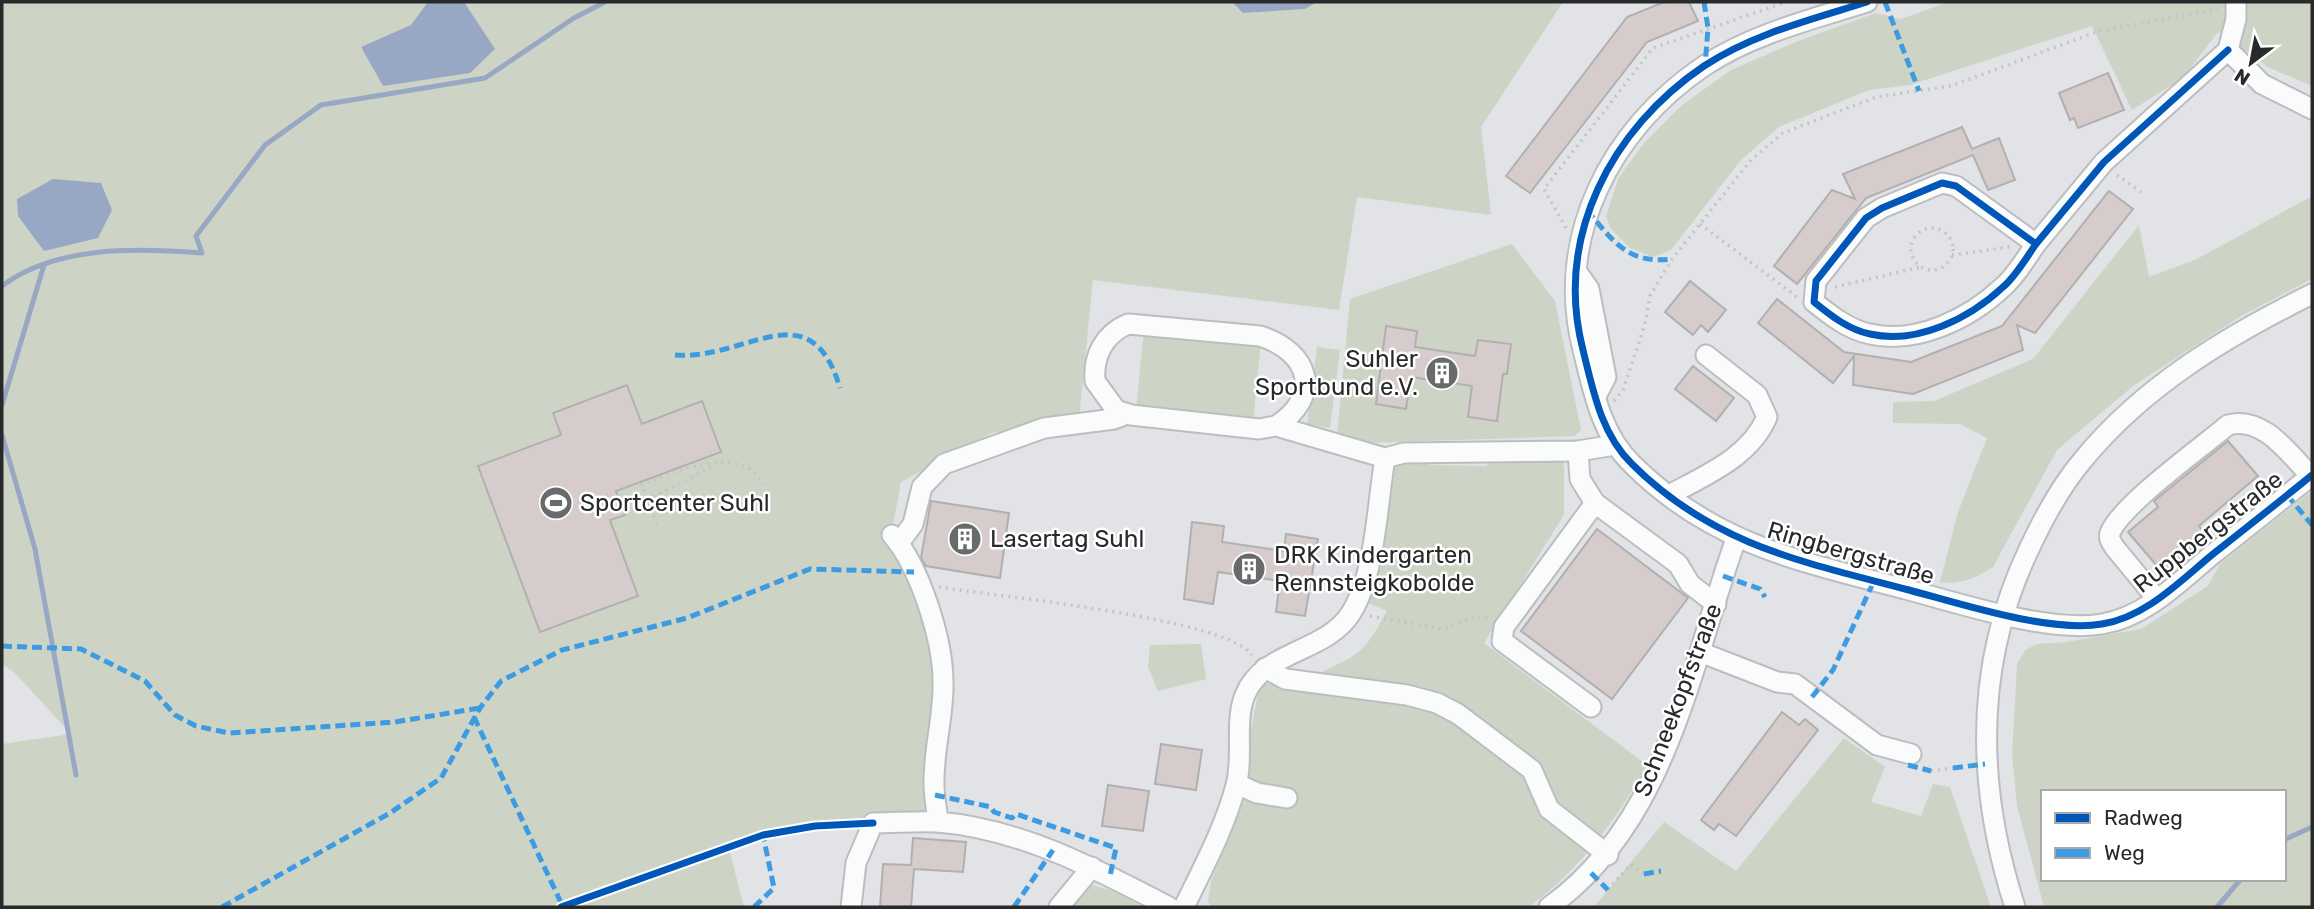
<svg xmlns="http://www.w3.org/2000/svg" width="2314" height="909" font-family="Rubik,sans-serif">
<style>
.green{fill:#ced4c5;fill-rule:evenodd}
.water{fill:#98a7c4}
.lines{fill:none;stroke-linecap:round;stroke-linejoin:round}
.stream{stroke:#98a7c4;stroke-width:5}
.building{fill:#d5cccb;stroke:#b1b0b1;stroke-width:2}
.minor-casing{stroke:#bcbdc0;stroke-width:23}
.path{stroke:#c4c4c5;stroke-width:3.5;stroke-dasharray:2 5;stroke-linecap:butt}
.minor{stroke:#fafbfb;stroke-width:19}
.quiet{stroke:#3d9ce1;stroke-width:5;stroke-dasharray:10 5;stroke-linecap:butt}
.cycleway-casing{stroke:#fff;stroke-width:11}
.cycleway{stroke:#0057b8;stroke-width:7}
.labels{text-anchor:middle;stroke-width:5;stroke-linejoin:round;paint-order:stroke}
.poi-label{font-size:24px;fill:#27292b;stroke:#fff;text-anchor:start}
.street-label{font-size:24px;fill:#27292b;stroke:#fff}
</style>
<rect width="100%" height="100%" fill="#e1e3e6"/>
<g class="green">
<path d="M2,2H1232L1243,13L1305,9L1317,2H1563L1481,127L1491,215L1357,197L1339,310L1093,280L1079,419L992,433L901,482L890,542L940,648L938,822C866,823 796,822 729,849L744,907H2V744L71,734L15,673L2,664Z"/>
<path d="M1948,2H2312V86L2268,67L2218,32L2183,78L2132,110L2092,26L1910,85L1869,90L1779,127L1740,161L1671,250L1653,257L1630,248L1611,229L1606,216L1619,177L1645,142L1681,106L1731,70L1798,41L1876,13L1901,19Z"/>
<path d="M2312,196V279L2241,316L2133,386L2057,450L1993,567C1976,578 1960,585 1940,582L1958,512L1987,438L1960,424L1893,423V402L1934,401L2033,359L2139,225L2149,277L2197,259Z"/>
<path d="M1512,244L1555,301L1581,430L1575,436L1364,443L1337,437L1350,299Z"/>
<path d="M1144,330L1261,342L1253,422L1136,410Z"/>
<path d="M1317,347L1340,350L1330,428L1307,424Z"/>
<path d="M1408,456L1429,457L1430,465L1487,466L1488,457L1564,461V515L1484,643L1647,765C1614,823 1583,866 1529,907H1212L1208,902L1211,881L1240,810L1249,773V740L1260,683L1308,688C1317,669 1337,667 1353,656C1369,646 1378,627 1387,611L1369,603L1377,580L1389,483L1394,469Z"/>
<path d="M2312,491V907H2044L2017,806L2012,754L2017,664L2025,650L2037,644L2066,642L2141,629L2208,586L2220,564ZM2043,792H2284V879H2043Z"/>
<path d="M1201,644L1206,679L1158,691L1148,667L1150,645Z"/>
<path d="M1844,738L1885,767L1871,802L1921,816L1933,784L1950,787L1991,907H1594L1664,822L1736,871Z"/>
<path d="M1093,885L1115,892L1143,907H1075L1086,890Z"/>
</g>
<g class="water">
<path d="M428,2H464L495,49L470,73L383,86L361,47L411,25Z"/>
<path d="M1232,2H1317L1305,9L1243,13Z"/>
<path d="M53,179L101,183L112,210L98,238L44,251L18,216L17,199Z"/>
</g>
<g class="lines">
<g class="stream">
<path d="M2,286C56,245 138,248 202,253L196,236L265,145L321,105L485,78L574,18L605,2"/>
<path d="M2,405L44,265"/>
<path d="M2,435L35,549L76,775"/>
<path d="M2284,840L2312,827"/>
<path d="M2217,907L2241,879"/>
</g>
</g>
<g class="building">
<path d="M1664,2H1689L1698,21L1647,42L1530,193L1506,176L1627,17Z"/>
<path d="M2108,73L2124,110L2078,128L2074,118L2070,120L2059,93Z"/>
<path d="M1962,127L1972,149L1999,138L2015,180L1988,190L1973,155L1866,198L1797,284L1774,266L1832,190L1855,199L1843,174Z"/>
<path d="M2109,191L2133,209L2035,333L2017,325L2023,350L1913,394L1853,385L1854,356L1833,383L1758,323L1777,299L1844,352L1911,362L2002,326Z"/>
<path d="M1690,281L1726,310L1708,332L1701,325L1693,335L1665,312Z"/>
<path d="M1386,326L1417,331L1415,347L1475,356L1478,340L1511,344L1507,374H1503L1497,421L1468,417L1472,386L1411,377L1406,409L1376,404Z"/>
<path d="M1693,366L1734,398L1716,421L1675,389Z"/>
<path d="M627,385L642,424L702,401L721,452L616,491L625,515L610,520L638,596L540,632L478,466L561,435L553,413Z"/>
<path d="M2228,441L2258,476L2199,526L2207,536L2163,573L2128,532L2158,507L2154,501Z"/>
<path d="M931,501L1009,513L1000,578L926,566L921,558Z"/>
<path d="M1192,522L1224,526L1222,542L1284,551L1286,534L1318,539L1305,616L1276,612L1280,581L1218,572L1213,604L1184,599Z"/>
<path d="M1597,529L1688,598L1612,699L1521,631Z"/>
<path d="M1782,712L1799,725L1805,719L1818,730L1736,836L1719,824L1714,830L1701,820Z"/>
<path d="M1161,744L1202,750L1196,790L1155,784Z"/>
<path d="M1108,785L1149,791L1143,831L1102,826Z"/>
<path d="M913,838L966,842L963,872L914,869L911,907H880L883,864L911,865Z"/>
</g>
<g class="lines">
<defs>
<g id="minor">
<path d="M1867,2C1813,19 1752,34 1704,66C1611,129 1554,237 1583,350C1593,390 1601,434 1632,464C1713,545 1803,562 1909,590C1961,604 2050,633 2102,624C2146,617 2180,581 2213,554C2246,528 2279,502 2312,475"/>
<path d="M2236,2V19L2228,50L2262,84L2312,109"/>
<path d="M2036,244C2026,258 2016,276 2003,287C1970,318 1917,345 1870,334C1849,330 1830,315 1814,302L1816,281L1866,218L1882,208L1942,183L1956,186L2036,244L2104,162L2228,50"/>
<path d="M1577,272L1589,289L1606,377L1596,396"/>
<path d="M1276,426C1323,396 1310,352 1260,336L1128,324C1104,334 1093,356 1095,381L1116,410L1131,415L1259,429L1276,426L1385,458"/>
<path d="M1578,451L1580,479L1595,503L1678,564L1690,584L1716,604"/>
<path d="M1669,495C1706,475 1750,457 1767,417L1757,395L1706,355"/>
<path d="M892,535C920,567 943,640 943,682C944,716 933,750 934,785C934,797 937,810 938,822"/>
<path d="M899,543L913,524L922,487L944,464L1044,428L1114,419L1127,414"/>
<path d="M2157,599L2115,548C2112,543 2108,539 2110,533C2121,505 2202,447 2228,425C2263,415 2289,454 2311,476"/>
<path d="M1700,652L1777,682L1795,684L1877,745L1911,754"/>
<path d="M1265,668L1285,679L1407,695L1437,703L1458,714L1532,770L1549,809L1608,855"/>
<path d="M1591,707L1502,641L1504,627L1595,503"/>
<path d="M1237,784L1257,793L1287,798"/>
<path d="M851,907L856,863L873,823C895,823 917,821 938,822C1022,829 1096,869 1169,907"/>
<path d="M1059,907L1092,867"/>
<path d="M1184,907C1202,870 1226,825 1236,785C1244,757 1234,722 1245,695C1263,650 1326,653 1351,613C1376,573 1377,504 1385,458L1404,453L1578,451L1615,445"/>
<path d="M1549,907C1667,823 1690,667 1736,539"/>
<path d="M2015,907C1976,786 1974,663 2030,547C2044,517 2061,486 2082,461C2143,386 2227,336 2312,294"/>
</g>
</defs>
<use href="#minor" class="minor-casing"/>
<g class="path">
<path d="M2117,175L2141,192"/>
<path d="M1700,224L1797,297"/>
<path d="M1566,228L1544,189L1653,48L1786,2"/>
<circle cx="1932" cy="249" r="21"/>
<path d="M1952,255L2010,247"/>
<path d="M1835,287L1921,267"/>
<path d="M1614,401L1623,390L1645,324L1650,296L1672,259L1751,160L1783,133L1876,97L1951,86L2099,31L2218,9"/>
<path d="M647,500L715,465"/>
<path d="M657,524L641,485C672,472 744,442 763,485"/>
<path d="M939,587C994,596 1226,618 1252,655"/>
<path d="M1370,616L1442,629L1477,616L1490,619"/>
<path d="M1931,771L1953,768"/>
<path d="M1608,890L1631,864L1644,874"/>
</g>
<use href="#minor" class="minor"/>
<g class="quiet">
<path d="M1704,2L1708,28L1705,66"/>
<path d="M1885,2L1919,91"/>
<path d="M1587,210C1614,242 1627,264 1672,259"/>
<path d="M675,355C746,361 810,288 840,388"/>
<path d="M2287,495L2312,525"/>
<path d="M1723,576L1760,589L1765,597"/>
<path d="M2,646L81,649L145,681L175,715L196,726L229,733L395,722L480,708"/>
<path d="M1812,697L1833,670L1874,581"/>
<path d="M474,717L563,907"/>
<path d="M1908,765L1931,771"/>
<path d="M1953,768L1985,764"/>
<path d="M935,795L991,807L994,812L1012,818L1016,814L1116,848L1110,876"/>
<path d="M1591,873L1608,890"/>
<path d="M1644,874L1661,871"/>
<path d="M222,907L390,813L441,778L480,708L501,681L562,650L687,618L810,569L914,572"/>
<path d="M754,907L774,888L763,835"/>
<path d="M1014,907L1053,850"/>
</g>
<defs>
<g id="cycleway">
<path d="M1867,2C1813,19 1752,34 1704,66C1611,129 1554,237 1583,350C1593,390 1601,434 1632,464C1713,545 1803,562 1909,590C1961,604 2050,633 2102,624C2146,617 2180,581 2213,554C2246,528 2279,502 2312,475"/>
<path d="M2036,244C2026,258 2016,276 2003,287C1970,318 1917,345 1870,334C1849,330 1830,315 1814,302L1816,281L1866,218L1882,208L1942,183L1956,186L2036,244L2104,162L2228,50"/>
<path d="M561,907L763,835L815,826L873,823"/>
</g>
</defs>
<use href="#cycleway" class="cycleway-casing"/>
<use href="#cycleway" class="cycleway"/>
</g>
<defs>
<symbol id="building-disc" viewBox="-11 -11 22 22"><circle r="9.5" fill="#686a6c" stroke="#fff"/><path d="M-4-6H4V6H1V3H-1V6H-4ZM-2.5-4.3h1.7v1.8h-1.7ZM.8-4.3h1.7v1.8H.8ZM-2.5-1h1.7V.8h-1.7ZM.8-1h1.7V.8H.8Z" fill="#fff"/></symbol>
<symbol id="stadium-disc" viewBox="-11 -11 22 22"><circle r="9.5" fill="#686a6c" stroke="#fff"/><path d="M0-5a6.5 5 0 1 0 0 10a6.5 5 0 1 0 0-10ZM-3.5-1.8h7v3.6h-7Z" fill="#fff"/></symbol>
</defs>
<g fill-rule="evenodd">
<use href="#building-disc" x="1423" y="354" width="38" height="38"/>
<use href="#stadium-disc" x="537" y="484" width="38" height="38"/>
<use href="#building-disc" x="946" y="520" width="38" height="38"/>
<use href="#building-disc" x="1230" y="550" width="38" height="38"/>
</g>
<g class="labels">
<g class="poi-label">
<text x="1418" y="367" text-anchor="end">Suhler<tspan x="1418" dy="28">Sportbund e.V.</tspan></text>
<text x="580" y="511">Sportcenter Suhl</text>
<text x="990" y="547">Lasertag Suhl</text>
<text x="1274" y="563">DRK Kindergarten<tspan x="1274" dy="28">Rennsteigkobolde</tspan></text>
</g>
<g class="street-label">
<text transform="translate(2208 532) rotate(-38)" y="8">Ruppbergstraße</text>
<text transform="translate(1851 553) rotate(16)" y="8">Ringbergstraße</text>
<text transform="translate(1678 700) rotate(-69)" y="8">Schneekopfstraße</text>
</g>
</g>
<rect width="2314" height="909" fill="none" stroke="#27292b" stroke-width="7"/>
<rect x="2041" y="790" width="245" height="91" fill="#ffffff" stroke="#a9a9aa" stroke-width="2"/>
<rect x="2055" y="813" width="35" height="10" fill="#0057b8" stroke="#a9a9aa" stroke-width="2"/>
<text x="2104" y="825" font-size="21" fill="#27292b">Radweg</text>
<rect x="2055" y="848" width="35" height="10" fill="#3d9ce1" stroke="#a9a9aa" stroke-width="2"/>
<text x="2104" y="860" font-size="21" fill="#27292b">Weg</text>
<g transform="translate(2251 63) rotate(212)" stroke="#ffffff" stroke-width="5" paint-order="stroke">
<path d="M0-5L12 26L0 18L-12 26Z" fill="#27292b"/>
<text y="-10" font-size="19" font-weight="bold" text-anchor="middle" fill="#27292b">N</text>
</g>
</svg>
